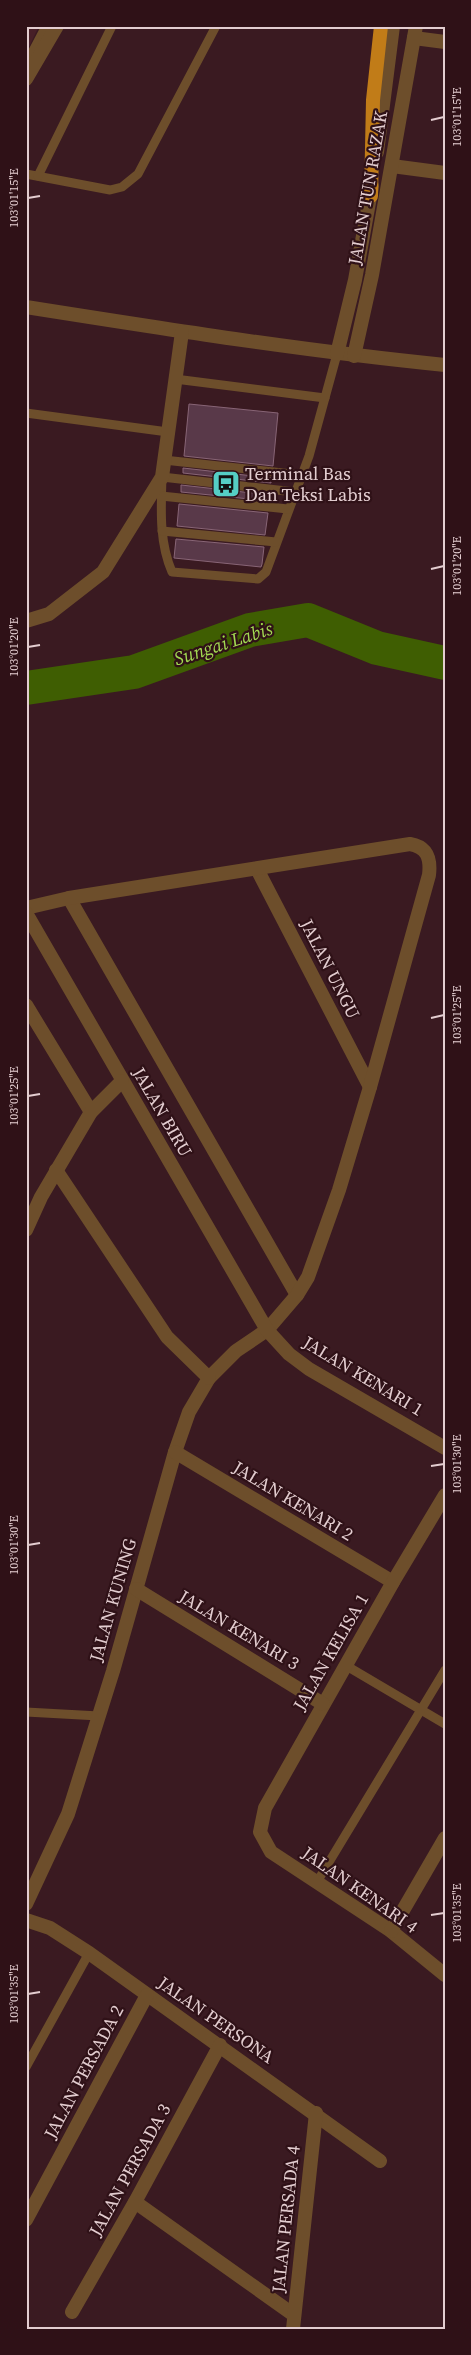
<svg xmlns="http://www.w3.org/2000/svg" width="471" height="2355" font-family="'Source Serif 4',serif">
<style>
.built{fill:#471f27}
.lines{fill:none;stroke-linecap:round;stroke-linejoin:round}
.river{stroke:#3f5e02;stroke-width:34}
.building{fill:#593949;stroke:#886576}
.service{stroke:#6d4e2b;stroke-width:9}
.minor{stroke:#6d4e2b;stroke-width:14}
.trunk{stroke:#c17c18;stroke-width:14}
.ticks{fill:none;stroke:#e3cdd0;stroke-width:2}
.labels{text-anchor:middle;stroke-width:4.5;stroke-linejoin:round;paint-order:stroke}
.street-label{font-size:18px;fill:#e3cdd0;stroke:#2f1117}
.poi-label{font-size:18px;fill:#e3cdd0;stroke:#2f1117;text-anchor:start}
.water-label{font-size:19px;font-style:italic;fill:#a2d952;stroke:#2f1117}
.neatline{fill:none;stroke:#e3cdd0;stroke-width:2}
.ticks-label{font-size:12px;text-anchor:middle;fill:#e3cdd0}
</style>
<rect width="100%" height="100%" fill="#3a1a21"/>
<path class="built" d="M26,26H39L26,53Z"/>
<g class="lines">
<path class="river" d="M26,688L134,672L250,630L308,620L377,648L445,663"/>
</g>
<g class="building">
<path d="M189,404L278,413L273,466L184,456Z"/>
<path d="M183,468L271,478V483L183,473Z"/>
<path d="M181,485L270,495L269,501L181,492Z"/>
<path d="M179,504L268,513L265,535L177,526Z"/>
<path d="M176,539L264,547L262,564L261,567L174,558Z"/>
</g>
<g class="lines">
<g class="service">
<path d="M26,64L46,26"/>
<path d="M26,174L110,190L122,187L138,174L216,26"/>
<path d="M38,176L112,26"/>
<path d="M175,379L325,398"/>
<path d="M26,413L168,432"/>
<path d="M164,460L301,475"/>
<path d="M295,492L162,477C161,509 159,542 172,572L258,579L266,572L309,456L337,354"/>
<path d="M161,496L288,509"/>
<path d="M162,531L276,542"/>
<path d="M345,1665L445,1724"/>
<path d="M26,1712L99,1716"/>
<path d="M317,1882L445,1670"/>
<path d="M26,2067L89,1953"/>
</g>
<g class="minor">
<path d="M414,38L445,42"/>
<path d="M26,79L57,26"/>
<path d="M377,152L393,26"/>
<path d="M392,166L445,173"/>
<path d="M26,307C165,329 305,351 445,365"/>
<path d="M337,354L355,280L372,186"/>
<path d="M354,356L372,275L416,26"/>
<path d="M26,621L49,614L103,572L162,477L182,332"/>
<path d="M257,869L370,1087"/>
<path d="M69,898L297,1295"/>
<path d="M26,908L69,898L410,844C427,847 431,858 429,875L370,1087L339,1190L308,1277L297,1295L267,1330L236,1351L209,1378L189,1412L175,1452L113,1671L68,1814L26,1904"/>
<path d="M26,913L267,1330L289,1354L309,1369L445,1448"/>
<path d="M26,1005L91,1112"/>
<path d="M56,1170L167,1337L209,1378"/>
<path d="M26,1230L41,1197L91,1112L122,1081"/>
<path d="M175,1452L393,1582"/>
<path d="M445,1495L393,1582L265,1808L260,1832L271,1852L391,1931L445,1975"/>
<path d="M136,1589L323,1704"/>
<path d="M26,1920L50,1928L89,1953L380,2161"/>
<path d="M391,1931L445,1838"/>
<path d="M135,2202L294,2315"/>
<path d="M26,2220L147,1995"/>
<path d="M72,2312L135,2202L220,2045"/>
<path d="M293,2329L316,2113"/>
</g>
<path class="trunk" d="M371,196L373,100L381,26"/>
</g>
<path class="ticks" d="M431,120L444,117M28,198L40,196M431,569L444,566M28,647L40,645M431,1018L444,1015M28,1096L40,1094M431,1466L444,1464M28,1545L40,1543M431,1915L444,1913M28,1994L40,1992"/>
<defs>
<symbol id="bus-square" viewBox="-11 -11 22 22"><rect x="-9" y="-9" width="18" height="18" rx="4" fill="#55cec5" stroke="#2f1117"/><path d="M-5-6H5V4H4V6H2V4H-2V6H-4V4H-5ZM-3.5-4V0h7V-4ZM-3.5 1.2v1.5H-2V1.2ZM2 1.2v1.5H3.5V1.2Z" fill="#111"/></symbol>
</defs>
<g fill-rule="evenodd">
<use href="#bus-square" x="210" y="468" width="32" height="32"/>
</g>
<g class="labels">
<g class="street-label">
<text transform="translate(368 188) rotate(-80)" y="6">JALAN TUN RAZAK</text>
<text transform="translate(330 969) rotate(63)" y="6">JALAN UNGU</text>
<text transform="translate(162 1112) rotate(60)" y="6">JALAN BIRU</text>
<text transform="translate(363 1376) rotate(31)" y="6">JALAN KENARI 1</text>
<text transform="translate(293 1501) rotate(31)" y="6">JALAN KENARI 2</text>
<text transform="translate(113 1600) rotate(-74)" y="6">JALAN KUNING</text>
<text transform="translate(239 1630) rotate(31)" y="6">JALAN KENARI 3</text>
<text transform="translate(331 1652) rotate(-60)" y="6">JALAN KELISA 1</text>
<text transform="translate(360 1890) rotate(35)" y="6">JALAN KENARI 4</text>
<text transform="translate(216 2020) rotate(35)" y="6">JALAN PERSONA</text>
<text transform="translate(84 2072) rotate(-62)" y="6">JALAN PERSADA 2</text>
<text transform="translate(130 2170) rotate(-61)" y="6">JALAN PERSADA 3</text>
<text transform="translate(286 2219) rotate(-84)" y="6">JALAN PERSADA 4</text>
</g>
<g class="poi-label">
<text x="245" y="480">Terminal Bas<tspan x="245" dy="21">Dan Teksi Labis</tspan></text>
</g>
<g class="water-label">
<text transform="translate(223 643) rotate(-18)" y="7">Sungai Labis</text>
</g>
</g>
<rect width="471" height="2355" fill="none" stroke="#2f1117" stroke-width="55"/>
<rect x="28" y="28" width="416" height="2300" class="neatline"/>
<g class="ticks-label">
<text transform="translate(457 117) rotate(-90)" y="4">103°01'15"E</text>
<text transform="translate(14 198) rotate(-90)" y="4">103°01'15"E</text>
<text transform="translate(457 566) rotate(-90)" y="4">103°01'20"E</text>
<text transform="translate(14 647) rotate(-90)" y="4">103°01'20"E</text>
<text transform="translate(457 1015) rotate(-90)" y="4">103°01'25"E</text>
<text transform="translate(14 1096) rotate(-90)" y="4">103°01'25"E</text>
<text transform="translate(457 1464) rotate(-90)" y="4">103°01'30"E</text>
<text transform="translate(14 1545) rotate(-90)" y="4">103°01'30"E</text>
<text transform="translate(457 1913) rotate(-90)" y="4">103°01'35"E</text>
<text transform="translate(14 1994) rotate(-90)" y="4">103°01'35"E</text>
</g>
</svg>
